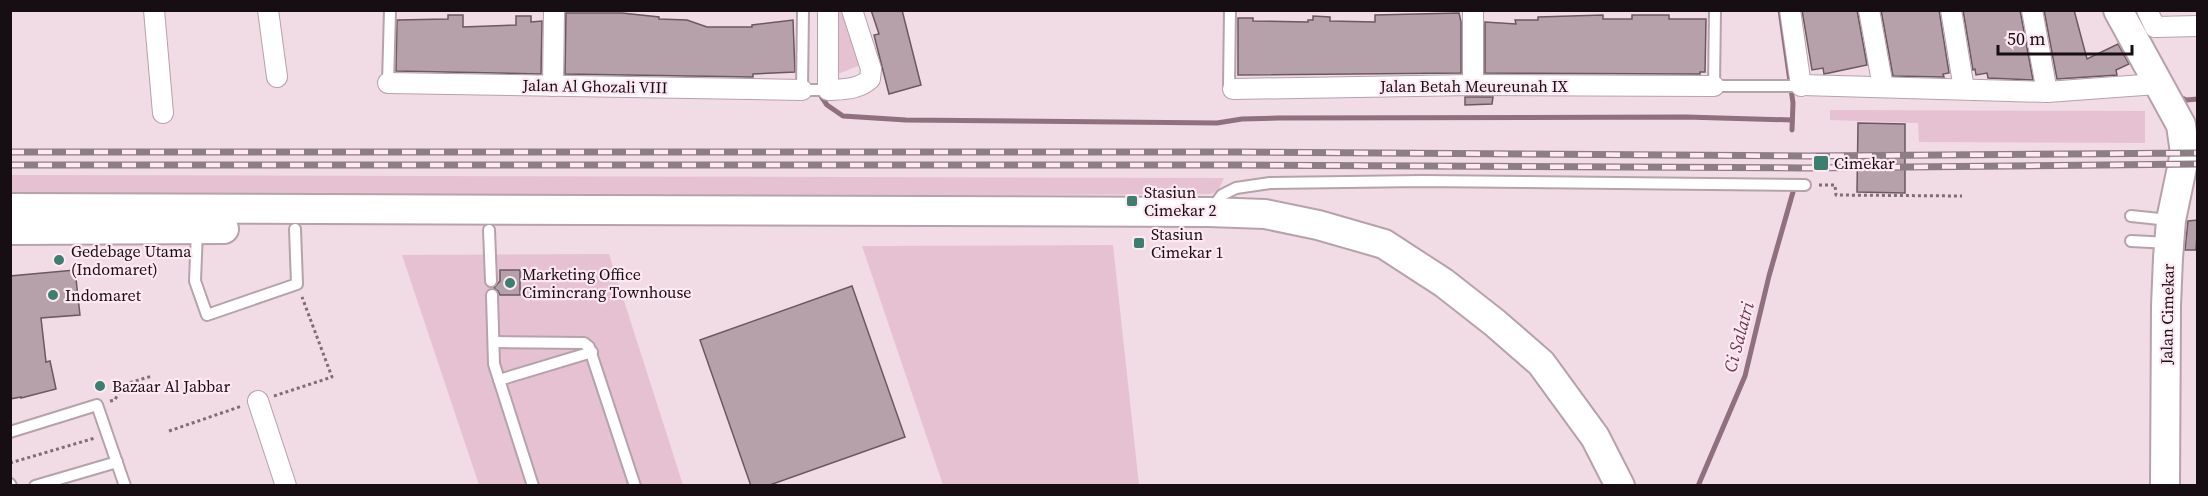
<svg xmlns="http://www.w3.org/2000/svg" width="2208" height="496" font-family="'Source Serif 4',serif">
<style>
.green{fill:#e6c1d2}
.lines{fill:none;stroke-linecap:round;stroke-linejoin:round}
.stream{stroke:#906f7e;stroke-width:5}
.building{fill:#b6a1aa;stroke:#6b5861;stroke-width:1.5}
.lane-casing{stroke:#b7a1ab;stroke-width:14}
.street-casing{stroke:#b7a1ab;stroke-width:22}
.secondary-casing{stroke:#b7a1ab;stroke-width:32}
.path{stroke:#7d6e75;stroke-width:3;stroke-dasharray:3 3;stroke-linecap:butt}
.lane{stroke:#fff;stroke-width:10}
.street{stroke:#fff;stroke-width:20}
.secondary{stroke:#fff;stroke-width:28}
.rail-casing{stroke:#8d7e85;stroke-width:7}
.rail{stroke:#ffe8f2;stroke-width:4.5;stroke-dasharray:14;stroke-linecap:butt}
.poi-dot{fill:#3c7f71;stroke:#ffe8f2;stroke-width:2}
.labels{text-anchor:middle;stroke-width:4.5;stroke-linejoin:round;paint-order:stroke}
.street-label{font-size:16px;fill:#160e12;stroke:#ffe8f2}
.poi-label{font-size:16px;fill:#160e12;stroke:#ffe8f2;text-anchor:start}
.water-label{font-size:18px;font-style:italic;fill:#6e3754;stroke:#ffe8f2}
</style>
<rect width="100%" height="100%" fill="#f1dbe5"/>
<g class="green">
<path d="M830,11H846L863,64L828,78Z"/>
<path d="M1830,110L2145,111V143L1919,142L1918,123L1830,120Z"/>
<path d="M11,175L1224,178L1218,191L1210,194L347,199L11,195Z"/>
<path d="M1113,245L1139,485H943L862,246Z"/>
<path d="M609,254L683,485H479L402,255Z"/>
</g>
<g class="lines">
<g class="stream">
<path d="M1780,10L1793,103L1792,130"/>
<path d="M2176,95L2186,100L2198,99"/>
<path d="M821,96L827,105L843,116L906,120L1217,123L1242,119L1278,118L1686,117L1792,120"/>
<path d="M1698,486L1745,376L1769,276L1793,192"/>
</g>
</g>
<g class="building">
<path d="M871,10H902L921,85L889,94L874,35L879,34Z"/>
<path d="M1802,10H1857L1867,65L1824,74L1823,68L1812,70Z"/>
<path d="M1881,10H1939L1949,73L1943,74L1944,77L1893,76Z"/>
<path d="M1963,10H2020L2033,80L1988,78L1987,73L1976,75L1975,69L1973,70Z"/>
<path d="M2044,10H2074L2087,59L2118,44L2129,64L2116,70L2117,75L2057,79Z"/>
<path d="M566,13H622L659,17V19L687,20L707,27H752V25L793,20L795,72L753,74V77L565,74Z"/>
<path d="M1459,13L1461,22V73L1238,75V18H1253V21L1308,22V20H1313V16L1330,17V21L1375,22V15Z"/>
<path d="M448,15H463V27L516,25V16H531V22L542,21L541,74L396,71L397,20L448,19Z"/>
<path d="M1603,15V19H1632V15H1669V19H1706L1705,72H1700V74L1485,73V22L1516,24L1515,20H1538V17Z"/>
<path d="M1465,97H1493L1492,104L1465,105Z"/>
<path d="M1858,123L1905,124V193L1857,192Z"/>
<path d="M2198,220L2196,250H2185L2188,221Z"/>
<path d="M75,270L80,315L41,318L46,362L50,361L56,389L21,398V397L10,399V276Z"/>
<path d="M500,270H520V295H500L498,291L494,288L500,281Z"/>
<path d="M852,286L905,437L767,486H751L700,340Z"/>
</g>
<g class="lines">
<defs>
<g id="lane">
<path d="M803,10L802,90H828"/>
<path d="M1230,10L1229,85L1233,89"/>
<path d="M1715,10L1714,86H1801"/>
<path d="M388,83L390,10"/>
<path d="M1213,207L1222,195L1236,188L1270,183L1422,181L1805,185"/>
<path d="M2131,216L2169,220"/>
<path d="M197,230L195,281L207,315L297,284L295,229"/>
<path d="M489,230L491,281"/>
<path d="M2131,241L2169,243"/>
<path d="M492,295L494,364L533,486"/>
<path d="M494,342L584,343L589,347L635,486"/>
<path d="M499,380L592,352"/>
<path d="M10,432L97,405L125,486"/>
<path d="M10,484L11,486"/>
<path d="M35,486L117,462"/>
</g>
<g id="street">
<path d="M154,10L163,113"/>
<path d="M268,10L277,77"/>
<path d="M828,10V90C843,89 858,90 870,79L871,69L852,10"/>
<path d="M1790,10L1801,86"/>
<path d="M1869,10L1883,87"/>
<path d="M1951,10L1964,89"/>
<path d="M2032,10L2047,92"/>
<path d="M2147,10L2155,27L2198,26"/>
<path d="M388,83L802,90"/>
<path d="M1473,85V10"/>
<path d="M1802,85L2047,92L2157,84"/>
<path d="M553,86L554,10"/>
<path d="M1233,89L1473,85L1714,86"/>
<path d="M258,401L286,486"/>
</g>
<g id="secondary">
<path d="M2118,10L2181,125L2185,153L2171,220L2168,258L2166,306L2165,486"/>
<path d="M10,208L1209,212L1265,214L1318,225L1384,244L1444,283L1495,323L1541,363L1595,437L1620,486"/>
<path d="M10,230L224,229"/>
</g>
</defs>
<use href="#lane" class="lane-casing"/>
<use href="#street" class="street-casing"/>
<use href="#secondary" class="secondary-casing"/>
<g class="path">
<path d="M1819,185H1835L1836,195L1962,196"/>
<path d="M274,396L332,377L302,297"/>
<path d="M110,401L115,400L122,385L152,376"/>
<path d="M169,431L242,406"/>
<path d="M10,463L95,438"/>
</g>
<use href="#lane" class="lane"/>
<use href="#street" class="street"/>
<use href="#secondary" class="secondary"/>
<defs>
<g id="rail">
<path d="M10,152H1237L1810,156L2198,153"/>
<path d="M10,165H1239L1805,168L2198,164"/>
</g>
</defs>
<use href="#rail" class="rail-casing"/>
<use href="#rail" class="rail"/>
</g>
<g class="poi-dot">
<rect x="1813" y="155" width="16" height="16" rx="3"/>
<rect x="1126" y="195" width="12" height="12" rx="3"/>
<rect x="1133" y="237" width="12" height="12" rx="3"/>
<circle cx="59" cy="260" r="6"/>
<circle cx="510" cy="283" r="6"/>
<circle cx="53" cy="295" r="6"/>
<circle cx="100" cy="386" r="6"/>
</g>
<g class="labels">
<g class="street-label">
<text transform="translate(595 86) rotate(1)" y="6">Jalan Al Ghozali VIII</text>
<text x="1474" y="92">Jalan Betah Meureunah IX</text>
<text transform="translate(2167 314) rotate(-89)" y="6">Jalan Cimekar</text>
</g>
<g class="poi-label">
<text x="1834" y="169">Cimekar</text>
<text x="1144" y="198">Stasiun<tspan x="1144" dy="18">Cimekar 2</tspan></text>
<text x="1151" y="240">Stasiun<tspan x="1151" dy="18">Cimekar 1</tspan></text>
<text x="71" y="257">Gedebage Utama<tspan x="71" dy="18">(Indomaret)</tspan></text>
<text x="522" y="280">Marketing Office<tspan x="522" dy="18">Cimincrang Townhouse</tspan></text>
<text x="65" y="301">Indomaret</text>
<text x="112" y="392">Bazaar Al Jabbar</text>
</g>
<g class="water-label">
<text transform="translate(1739 337) rotate(-75)" y="6">Ci Salatri</text>
</g>
</g>
<rect width="2208" height="496" fill="none" stroke="#160e12" stroke-width="24"/>
<path d="M1998 45v9h134v-9" fill="none" stroke="#160e12" stroke-width="3"/>
<text x="2007" y="45" font-size="18" fill="#160e12" stroke="#ffe8f2" stroke-width="4.5" paint-order="stroke">50 m</text>
</svg>
